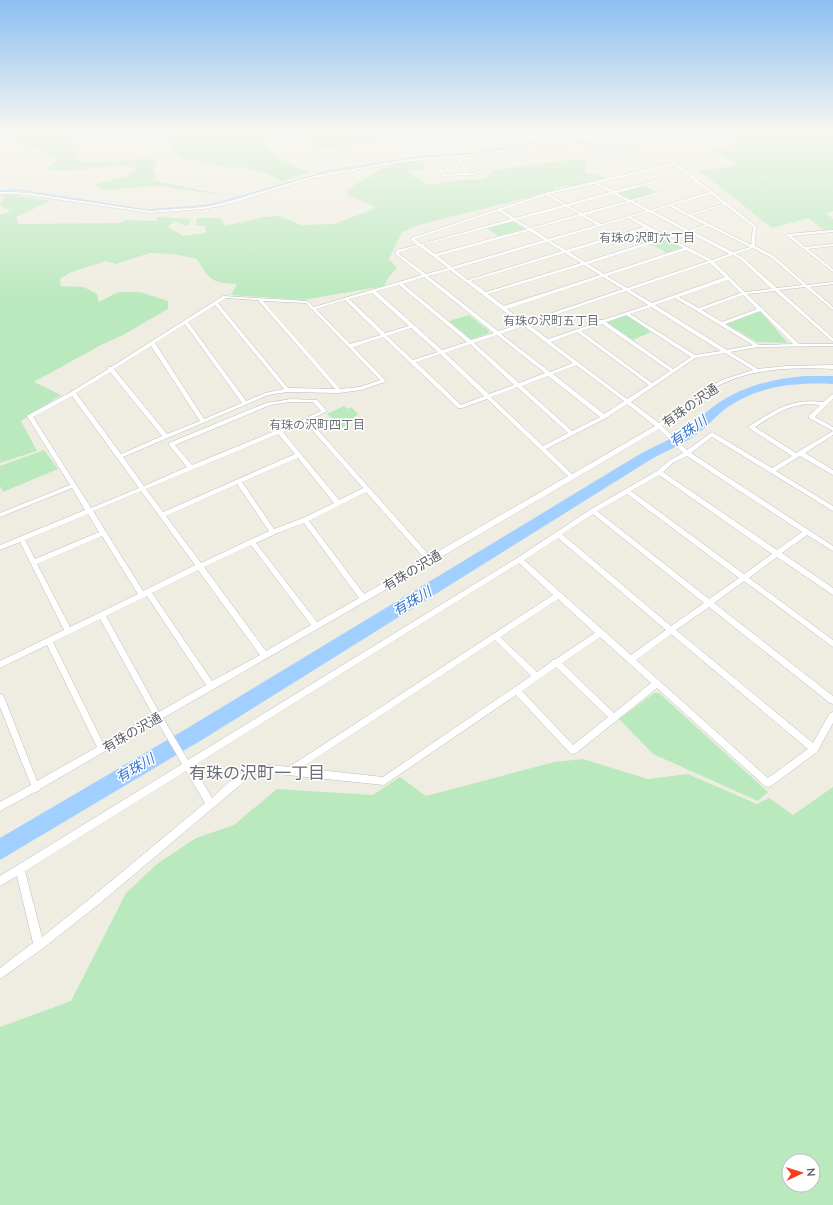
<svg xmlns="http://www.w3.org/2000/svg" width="833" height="1205" font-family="Lato,'Noto Sans JP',sans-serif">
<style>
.green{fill:#bbe9be;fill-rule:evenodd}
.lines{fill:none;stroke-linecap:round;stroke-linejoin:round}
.stream{stroke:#a1cfff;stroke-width:1}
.river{fill:#a1cfff;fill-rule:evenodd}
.street-casing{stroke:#b9bcc2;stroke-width:1}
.street{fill:#fff;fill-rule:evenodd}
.labels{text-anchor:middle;stroke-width:3;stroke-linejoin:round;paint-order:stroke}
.far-neighbourhood-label{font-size:12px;fill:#6b7076;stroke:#fff}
.street-label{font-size:13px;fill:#5a5e64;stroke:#fff}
.water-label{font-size:14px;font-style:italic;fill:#3876ce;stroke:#fff}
.near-neighbourhood-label{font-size:17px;fill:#6b7076;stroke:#fff}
</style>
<rect width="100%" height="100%" fill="#efede1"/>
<g class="green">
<path d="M0,131H84L70,137C66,145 70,147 77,152L76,159C84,166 136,159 149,158L156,161L157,164L153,169L156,176L153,179L160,182L229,196L158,186L103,190L96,184L128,176L136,170L135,168C115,159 73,177 47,169L53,163L60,159L0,134Z"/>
<path d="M167,131H270C267,135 264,138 265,143C267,156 299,168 310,172L283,182L266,173L244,167L228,168L183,158L175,152L171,136Z"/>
<path d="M321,131H419C409,136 397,135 386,137C361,141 335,152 310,144L309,139Z"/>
<path d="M536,131C545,131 553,133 562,134C570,134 572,130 580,135C562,142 553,136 536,131Z"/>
<path d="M752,131H833V211L826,213L833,219V229L824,230L808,218L772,228L700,171L737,165L723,156L712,151L718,149L733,153L737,144L742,137Z"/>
<path d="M575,159L584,160L587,165L585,172L606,178L568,187L563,186L555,188L553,191L415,226L402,232L389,259L397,268L388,278L384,286L303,300L231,295L237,284C211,283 210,280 197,259L173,254L150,253L116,264L106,261L69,273L60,279L61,286L84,287L97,294L99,302L118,292H140L168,301V309L123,335L101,345L34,382L61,395L21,421L37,451L0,463V215L11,211L0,206L5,194L50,201L16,217L19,224L120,223L126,220L156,221L158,217L191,219L188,225H184L175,221L168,227L183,236L206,233L205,226L196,225L197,218H220L225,226L263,217L280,216L301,225L334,224L374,209V206L348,195L347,191C365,178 399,154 422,162L425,169L408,171L428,185L454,181L485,179L494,170Z"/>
<path d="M644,186L657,192L630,200L617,193Z"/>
<path d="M512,221L525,229L498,236L486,228Z"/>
<path d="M666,239L682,247V248L667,253L650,244Z"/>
<path d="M758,312H761L788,343L757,342L726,324Z"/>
<path d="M469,315L489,331V333L472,339L469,338L449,321Z"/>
<path d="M625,316H628L651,332L633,340L608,323V322Z"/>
<path d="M344,406L348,409L351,407L358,414L343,428L327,414Z"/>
<path d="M44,450L58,469L3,492L0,486V466Z"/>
<path d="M654,693H659L768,792L758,801L653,754L619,719Z"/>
<path d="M583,759L648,779L688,774L757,804L769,798L793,815L833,787V1205H0V1027L71,1001L126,893L157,864L196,838L234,825L277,789L373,795L400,777L426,796L554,762ZM789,1161H813V1185H789Z"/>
</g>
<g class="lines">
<g class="stream">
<path d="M550,140L618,146H623L628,143"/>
<path d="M633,141L638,136L654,131"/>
<path d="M514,147L544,141"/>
<path d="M482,152L508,148"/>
<path d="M0,191L20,190L146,210L210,205L328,171L424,156L477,153"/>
</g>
<path class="river" d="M804,376H833V384C795,382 757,386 725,409C714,418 705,429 693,437C679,446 664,452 650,460L205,738L0,860V838L191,726L640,454C655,446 670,440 684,431C696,423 705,412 717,404C743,386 773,379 804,376Z"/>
<defs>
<g id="street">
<path d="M671,131H676L630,149L650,151L670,158L756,226L755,246L774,256L807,285L833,282V284L810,287L833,307V310L805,287L779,290L833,338V342L775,291L747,294L799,344H833V346L758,347L730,352L758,369L786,366L833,365V369C792,367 750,368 714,388C696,399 680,414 662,426L687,450L712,432L772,468L792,456L749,428V426C775,410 791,398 823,402L833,394V399L815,417L833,427V431L809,418V416L820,405C793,401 777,413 755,427L796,453L833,431V435L805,453L833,470V475L800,456L776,471L833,506V511L712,437L691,453L833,546V551L807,535L782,553L833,588V595L777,557L749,578L833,640V647L744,581L714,603L833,696V704L830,703L709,607L676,630L813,743L830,713L833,712V723L817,752L771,786L768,787L765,786L657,688L576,753L573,754L570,753L516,695L384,785L258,772L252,775L99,904L42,949L0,979V968L33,943L17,876L0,886V876L182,764L157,721L40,789L39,791L35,792L0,811V802L31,785L0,707V694L3,695L4,697L37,781L97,747L47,645L0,668V661L64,630L20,542L0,550V545L85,510L72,488L0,517V513L70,485L27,416L28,415L71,392L108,369V367H111L223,296L307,301L314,307L422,275L395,254L397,250L417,245L411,240V238L545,193L672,163L668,160L649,153L563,144H545L485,155L493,168L474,175L443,176L432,159L404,162L314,178L222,206L203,209L150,213L34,196L16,194H0V192H16L34,194L150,211L203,207L220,204L313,176L404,160L483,153L545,142H563L626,149ZM482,155L489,168L474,173H468L459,157ZM456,157L465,173L445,174L435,159ZM674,165L684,173L614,191L598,183ZM686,174L695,182L630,200L617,193ZM697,183L709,192L650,210L633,201ZM594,184L610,192L566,204L549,194ZM613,194L627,201L582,213L569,206ZM711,194L723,204L689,214L673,205ZM546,195L563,205L515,218L502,210ZM630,202L646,211L601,224L585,215ZM725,205L753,227L751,245L692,215ZM669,206L705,225L689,230L653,211ZM566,207L579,214L530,228L517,220ZM498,211L511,219L421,244L415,239ZM649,212L685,231L667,236L631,217ZM581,216L597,225L548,239L533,229ZM628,218L644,227L566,250L551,241ZM514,221L527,229L435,254L423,245ZM708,226L750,247L733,252L692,231ZM647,229L664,237L585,262L569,252ZM529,231L544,240L452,267L438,256ZM688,232L729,254L712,260L670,238ZM667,239L683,248L604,274L588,264ZM547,242L562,251L468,280L454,269ZM419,246L448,268L426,274L399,254L400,252ZM753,248L772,258L803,285L777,288L742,257L736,254ZM686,250L708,261L627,288L607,276ZM565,253L581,263L486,292L471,281ZM733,255L740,259L772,289L745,292L714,262ZM710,263L725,277L652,303L630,290ZM584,265L600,275L504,306L488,294ZM450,270L521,324L498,331L428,276ZM424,277L494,333L471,340L403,284ZM603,277L623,289L525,322L507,309ZM728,280L741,293L699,308L679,297ZM399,285L467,342L442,350L376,291ZM626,291L648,305L603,320H599V322L548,339L528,324ZM372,293L409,326L385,333L349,299ZM743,295L757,309L722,322L702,310ZM226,298L258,300L335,389L288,388L218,303ZM675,298L753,345L727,350L655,305ZM345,300L381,335L350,344L316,309ZM263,301L306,303L380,380L360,387L340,389ZM215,305L284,389L265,393L246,401L188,322ZM651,307L721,351L695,355L630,314ZM760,311L793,344L759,345L725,324ZM626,315L691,357L673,369L606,322ZM185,324L242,403L204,419L155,343ZM602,324L670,371L652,383L581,331ZM524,326L573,363L550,372L501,334ZM411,328L438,352L413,360L387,336ZM577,332L649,385L627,399L551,342ZM497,335L545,373L519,383L474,343ZM383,337L458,408H462L487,399L568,476L430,556L309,420L327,411L317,400L291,399L266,403L169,443V445L187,467L144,486L123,457L268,395L287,392L339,393L361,390L385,382V380L353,347ZM470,344L514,385L489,394L445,353ZM151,346L200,421L167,434L114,369ZM725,353L753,370L722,380L709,387L659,423L631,402L695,358ZM440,354L484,396L461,405L416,362ZM576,365L624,401L604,414L553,374ZM110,372L162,436L121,454L76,393ZM548,376L600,417L572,431L522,386ZM517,387L568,433L543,446L491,397ZM72,396L139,488L91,508L33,417ZM291,402H313L321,411L304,419L192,465L175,445L270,405ZM627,404L655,426L572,474L546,449L606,418ZM305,422L363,488L339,500L283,432ZM659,429L683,453L670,460L657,471L591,509L517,558L188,760L163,718L366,601ZM278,434L295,454L163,512L146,489ZM687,456L802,532L777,550L663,472L674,462ZM298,458L334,503L303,518L274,529L242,482ZM659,475L772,554L744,574L631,491ZM237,484L269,531L201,563L166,516ZM141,491L195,565L143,591L93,511ZM366,492L425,559L364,594L309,521ZM627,494L739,578L709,599L597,511ZM88,514L99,532L35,559L25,540ZM593,514L704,603L671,626L562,534ZM304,523L359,598L317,622L256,543L275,534ZM102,536L138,594L70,627L37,564ZM558,538L666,630L631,655L524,560ZM251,545L311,625L266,651L204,567ZM519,563L553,595L289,767L258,764C240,771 226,785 212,798L193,766ZM198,570L260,655L212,681L152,593ZM147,596L206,685L159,712L106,616ZM558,599L595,633L556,659L552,660L551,662L537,672L500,637ZM100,619L153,715L103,743L53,642ZM671,634L808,749L768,778L636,660ZM600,637L651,683L614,713L562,663ZM495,640L531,676L383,777L301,768ZM556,667L608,717L573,745L522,691ZM186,771L205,803L92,897L42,937L25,871Z"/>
<path d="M833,230V232L792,236L805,247L833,244V246L808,249L833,269V272L786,235L788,234Z"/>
</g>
</defs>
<use href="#street" class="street-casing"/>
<use href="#street" class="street"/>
</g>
<linearGradient id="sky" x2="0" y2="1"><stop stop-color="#8bbff1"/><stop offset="0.44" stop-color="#f8f7f2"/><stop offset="1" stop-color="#f8f7f2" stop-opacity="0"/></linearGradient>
<rect width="833" height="300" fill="url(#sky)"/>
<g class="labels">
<g class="far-neighbourhood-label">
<text x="647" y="242">有珠の沢町六丁目</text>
<text x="551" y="325">有珠の沢町五丁目</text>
<text x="317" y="429">有珠の沢町四丁目</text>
</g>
<g class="street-label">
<text transform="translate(690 405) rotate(-35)" y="5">有珠の沢通</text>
<text transform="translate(412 570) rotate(-31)" y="5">有珠の沢通</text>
<text transform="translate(132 732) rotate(-30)" y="5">有珠の沢通</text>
</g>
<g class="water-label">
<text transform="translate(688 431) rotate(-35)" y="5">有珠川</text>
<text transform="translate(412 601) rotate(-31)" y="5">有珠川</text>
<text transform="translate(135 768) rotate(-31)" y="5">有珠川</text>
</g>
<g class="near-neighbourhood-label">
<text x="257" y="779">有珠の沢町一丁目</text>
</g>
</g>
<g transform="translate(801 1173) rotate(86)"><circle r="19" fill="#ffffff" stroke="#bdbfc1"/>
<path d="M0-3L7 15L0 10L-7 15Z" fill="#fa3d1c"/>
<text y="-6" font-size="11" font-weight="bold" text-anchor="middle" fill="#5a5e64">N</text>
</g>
</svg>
